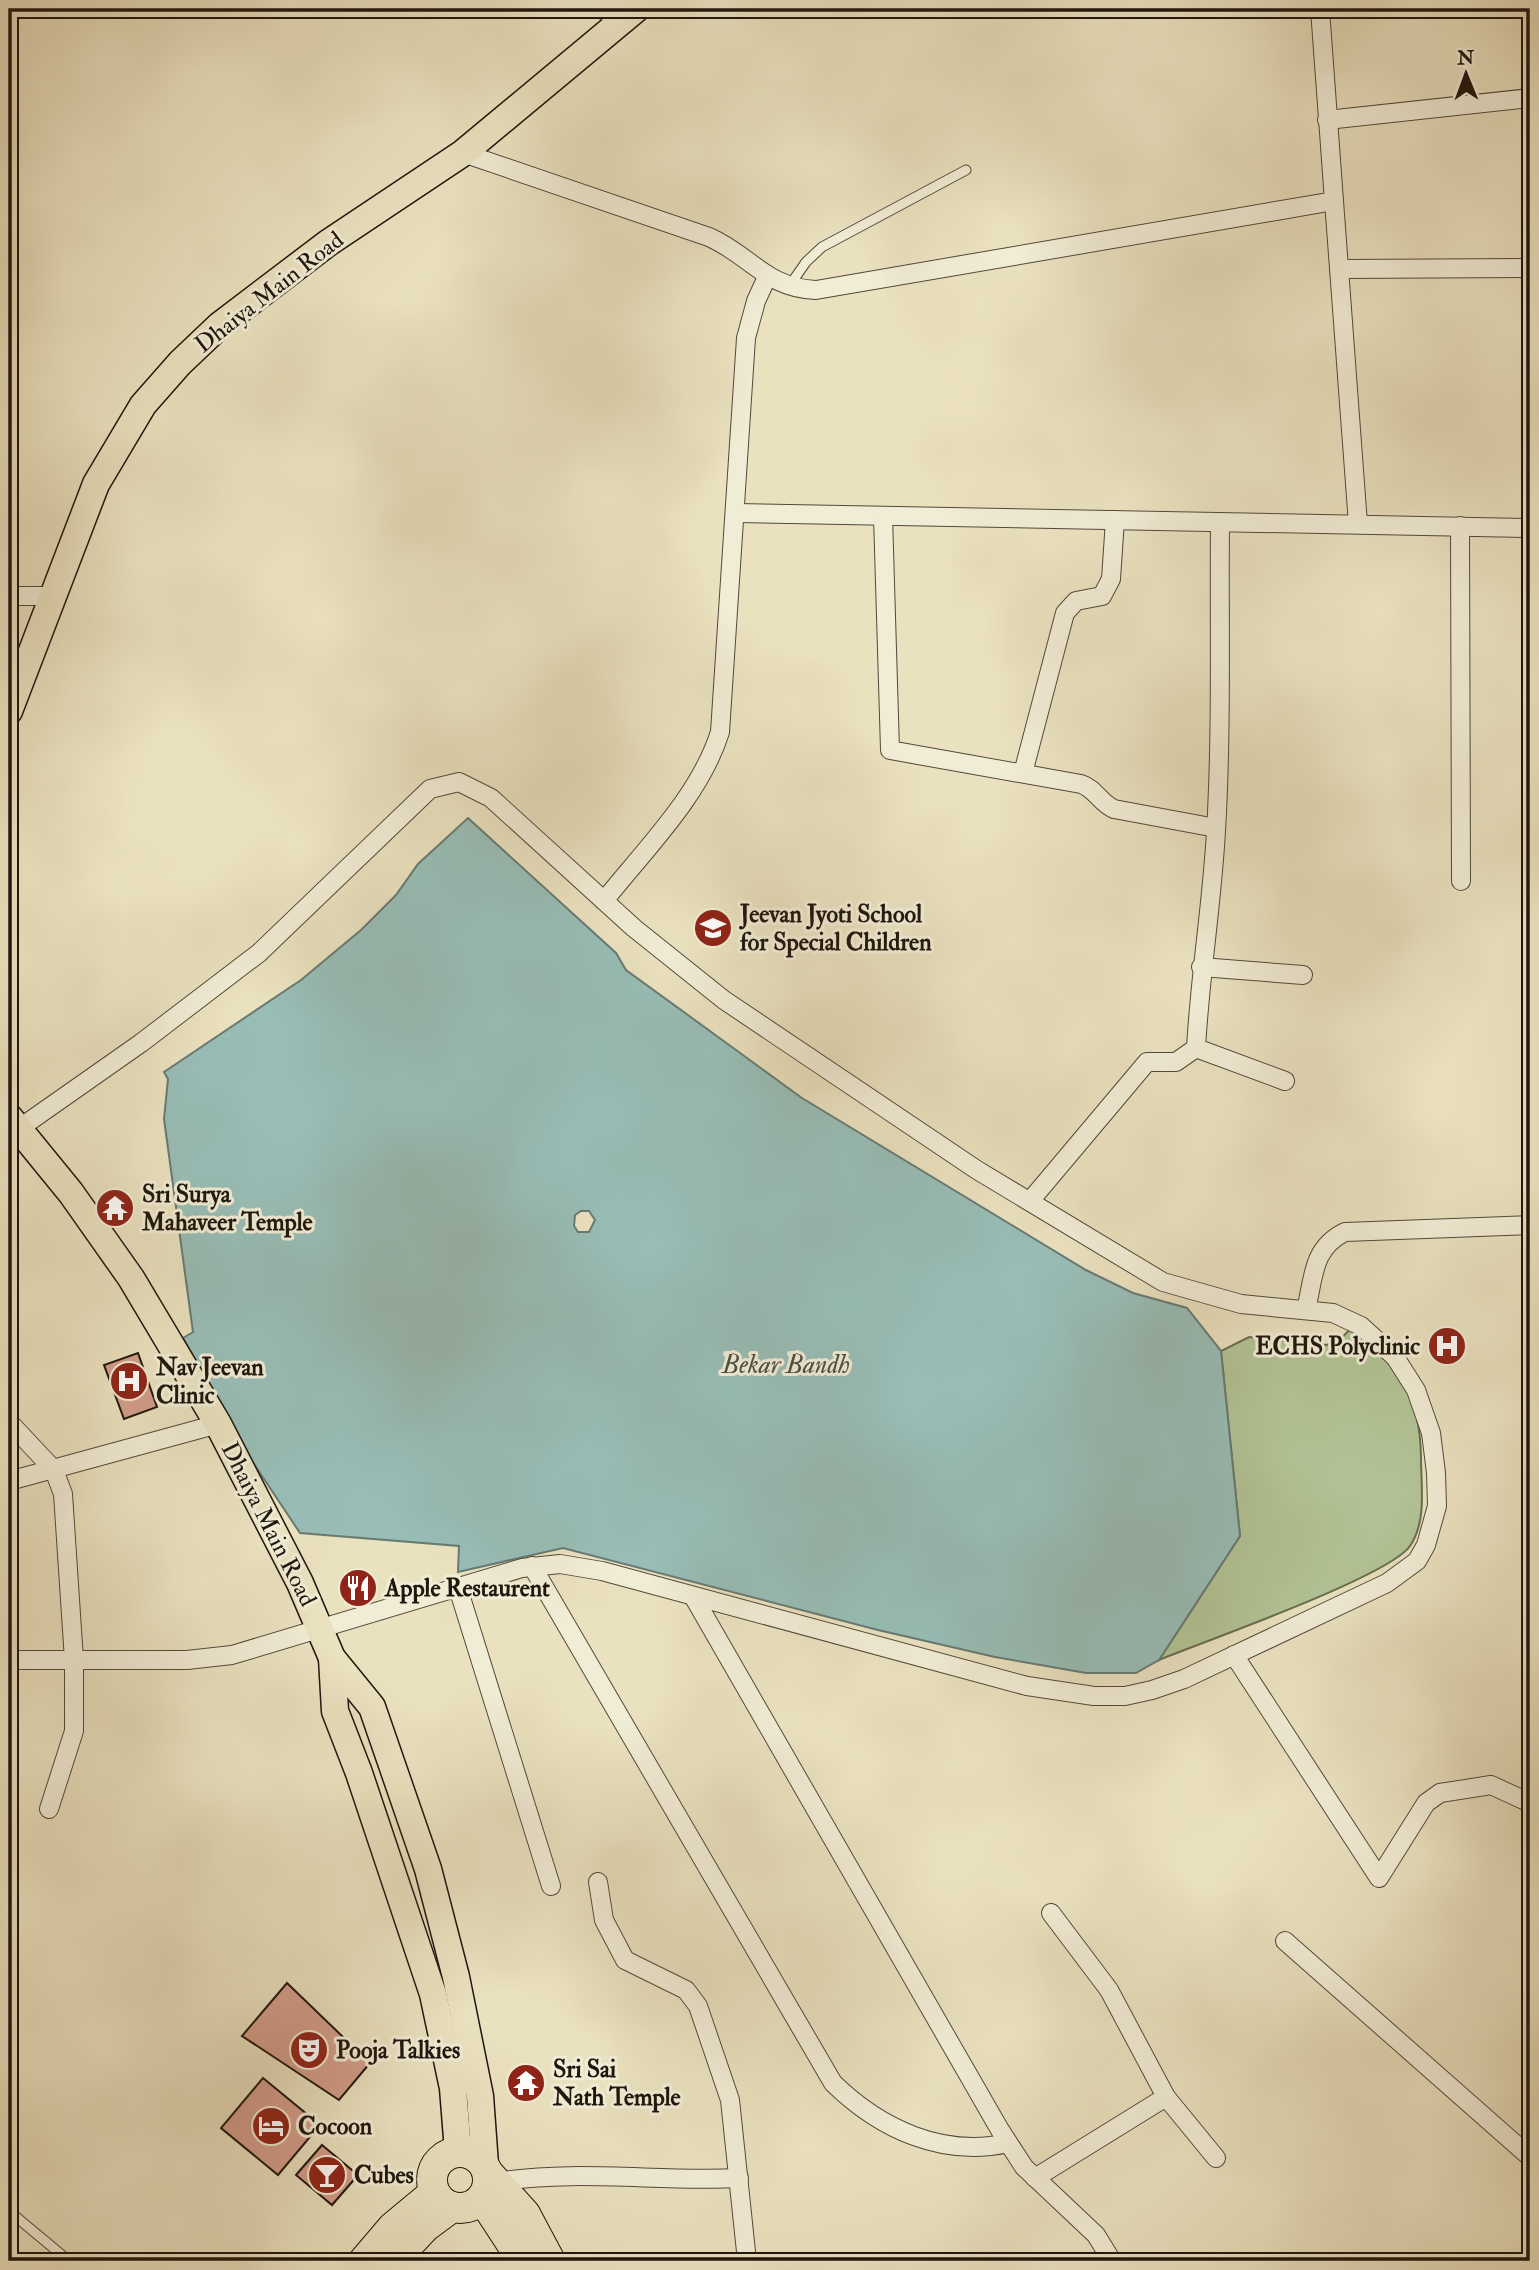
<svg xmlns="http://www.w3.org/2000/svg" width="1539" height="2270" font-family="'IM FELL Double Pica',serif">
<style>
.green{fill:#b2c395;stroke:#686c51;stroke-width:2}
.water{fill:#98bdb6;stroke:#687a72;stroke-width:2;fill-rule:evenodd}
.building{fill:#d39d8a;stroke:#1f160d;stroke-width:2}
.lines{fill:none;stroke-linecap:round;stroke-linejoin:round}
.lane-casing{stroke:#52493a;stroke-width:11}
.street-casing{stroke:#52493a;stroke-width:20}
.primary-casing{stroke:#1f160d;stroke-width:29}
.highway-casing{stroke:#1f160d;stroke-width:32}
.lane{stroke:#f1ecd5;stroke-width:9}
.street{stroke:#f1ecd5;stroke-width:18}
.primary{stroke:#eae1bf;stroke-width:26}
.highway{stroke:#eae1bf;stroke-width:30}
.labels{text-anchor:middle;stroke-width:6;stroke-linejoin:round;paint-order:stroke}
.street-label{font-size:24px;fill:#1f160d;stroke:#f1ecd5}
.poi-label{font-size:24px;font-weight:bold;fill:#1f160d;stroke:#f1ecd5;text-anchor:start}
.water-label{font-size:26px;font-style:italic;fill:#495048;stroke:#f1ecd5}
</style>
<rect width="100%" height="100%" fill="#eae1bf"/>
<filter id="stains"><feTurbulence type="fractalNoise" baseFrequency=".00286" numOctaves="4"/><feColorMatrix values="0 0 0 0 .2 0 0 0 0 .09 0 0 0 0 .02 0 0 0 .5 -.17"/></filter>
<radialGradient id="worn" r=".72"><stop offset=".6" stop-color="#630" stop-opacity="0"/><stop offset="1" stop-color="#630" stop-opacity=".3"/></radialGradient>
<path class="green" d="M1350,1329C1401,1368 1420,1393 1421,1458C1421,1486 1427,1521 1410,1546C1388,1577 1205,1641 1159,1660L1240,1536L1221,1351L1249,1337L1326,1345L1338,1342Z"/>
<path class="water" d="M468,818L616,953L626,970L802,1098L1086,1270L1133,1293L1187,1308L1221,1351L1240,1536L1159,1660L1136,1673H1086L995,1657L878,1630L563,1548L458,1572L459,1546L300,1533L218,1410L222,1406L183,1338L193,1332L164,1119L168,1079L164,1072L301,980L361,930L396,895L418,864ZM581,1211H589L595,1220L589,1232H578L574,1226L575,1215Z"/>
<g class="building">
<path d="M138,1353L157,1407L124,1419L104,1365Z"/>
<path d="M287,1983L370,2063L339,2100L242,2036Z"/>
<path d="M263,2078L320,2125L278,2175L221,2128Z"/>
<path d="M322,2145L358,2175L332,2205L296,2175Z"/>
</g>
<g class="lines">
<defs>
<g id="lane">
<path d="M790,285L806,262L822,247L966,170"/>
<path d="M9,2211L69,2261"/>
</g>
<g id="street">
<path d="M600,9L624,18"/>
<path d="M1327,120L1530,98"/>
<path d="M463,153L709,237C750,255 766,288 816,290L1334,201L1320,9"/>
<path d="M1334,201L1358,524"/>
<path d="M1339,269L1530,268"/>
<path d="M736,513L1530,528"/>
<path d="M883,516L890,750L1081,784C1096,789 1100,803 1114,809L1216,828"/>
<path d="M1220,522C1219,624 1222,728 1216,831C1212,904 1200,975 1196,1048L1285,1081"/>
<path d="M1460,526L1461,881"/>
<path d="M9,596H53"/>
<path d="M1023,773L1065,613L1076,601L1102,596L1111,579L1115,520"/>
<path d="M604,901C645,849 700,796 720,732L746,338L756,301L767,277"/>
<path d="M1201,967L1303,975"/>
<path d="M1030,1201L1147,1062H1176L1196,1048"/>
<path d="M1306,1310C1314,1277 1312,1248 1345,1232L1530,1225"/>
<path d="M9,1422L54,1470L63,1494L74,1660V1731L49,1809"/>
<path d="M9,1481L218,1424"/>
<path d="M532,1566L833,2083C880,2129 943,2158 1008,2143"/>
<path d="M458,1588L551,1886"/>
<path d="M693,1596L1000,2130L1024,2167L1096,2235L1112,2261"/>
<path d="M1234,1655L1379,1878L1426,1803L1440,1793L1491,1785L1530,1803"/>
<path d="M9,1660H187L232,1655L522,1568L560,1564L602,1571L1027,1686L1094,1696H1125L1152,1690L1184,1679L1387,1583L1417,1561L1426,1545L1437,1506L1436,1473L1431,1433L1416,1390L1395,1357L1361,1326L1333,1313L1241,1304L1163,1282L977,1170L724,1000L634,928L491,798L459,782L430,789L259,953L141,1043L17,1130"/>
<path d="M598,1882L604,1920L625,1960L686,1990L698,2006L730,2100L747,2261"/>
<path d="M1051,1913L1109,1990L1166,2097L1216,2158"/>
<path d="M1285,1941L1530,2157"/>
<path d="M1035,2178L1166,2097"/>
<path d="M497,2182C577,2169 659,2182 739,2178"/>
</g>
<g id="primary">
<path d="M9,711L96,484L143,405L180,363L220,325L328,243L463,153L636,9"/>
<path d="M9,1117L71,1193L131,1278L218,1424L300,1583L332,1658L372,1707L428,1869L456,1977L480,2096L485,2165"/>
<path d="M332,1658L335,1711L359,1773L433,1994L453,2088L458,2151"/>
</g>
<g id="highway">
<circle cx="460" cy="2180" r="28"/>
<path d="M488,2173L525,2214L550,2261"/>
<path d="M482,2198L523,2261"/>
<path d="M364,2261L393,2227L434,2193"/>
<path d="M393,2261L425,2227L452,2207"/>
</g>
</defs>
<use href="#lane" class="lane-casing"/>
<use href="#street" class="street-casing"/>
<use href="#primary" class="primary-casing"/>
<use href="#highway" class="highway-casing"/>
<use href="#lane" class="lane"/>
<use href="#street" class="street"/>
<use href="#primary" class="primary"/>
<use href="#highway" class="highway"/>
</g>
<defs>
<symbol id="school-disc" viewBox="-11 -11 22 22"><circle r="9.5" fill="#8f2418" stroke="#f1ecd5"/><path d="M0-5L7-2L0 1L-7-2ZM-4 1L0 2.5L4 1V4Q0 6-4 4Z" fill="#fff"/></symbol>
<symbol id="temple-disc" viewBox="-11 -11 22 22"><circle r="9.5" fill="#8f2418" stroke="#f1ecd5"/><path d="M0-6L5-2H3V0L6.5 2.5H4V6H1.5V3h-3V6H-4V2.5H-6.5L-3 0V-2H-5Z" fill="#fff"/></symbol>
<symbol id="hospital-disc" viewBox="-11 -11 22 22"><circle r="9.5" fill="#8f2418" stroke="#f1ecd5"/><path d="M-5-5h3v3.5h4V-5h3V5h-3V1.5h-4V5h-3Z" fill="#fff"/></symbol>
<symbol id="restaurant-disc" viewBox="-11 -11 22 22"><circle r="9.5" fill="#8f2418" stroke="#f1ecd5"/><path d="M-5-6h1v4h1v-4h1v4h1v-4h1v5L-1.5 .5V6h-2V.5L-5-1ZM5-6V6H3V1.5H1.5Q1.5-4 5-6Z" fill="#fff"/></symbol>
<symbol id="theatre-disc" viewBox="-11 -11 22 22"><circle r="9.5" fill="#8f2418" stroke="#f1ecd5"/><path d="M-5-5.5Q0-4 5-5.5V0Q5 5 0 6Q-5 5-5 0ZM-3.3-2.5H-1v1.5H-3.3ZM1-2.5H3.3v1.5H1ZM-2.8 1Q0 5.5 2.8 1Z" fill="#fff"/></symbol>
<symbol id="hotel-disc" viewBox="-11 -11 22 22"><circle r="9.5" fill="#8f2418" stroke="#f1ecd5"/><path d="M-6-4.5h1.5V1H6V5H4.5V3h-9V5H-6ZM-4 0a1.8 1.8 0 1 1 3.6 0ZM.5 0V-2.5h3Q6-2.5 6 0Z" fill="#fff"/></symbol>
<symbol id="bar-disc" viewBox="-11 -11 22 22"><circle r="9.5" fill="#8f2418" stroke="#f1ecd5"/><path d="M-6-5H6L.8 .8V4.5H3.5V6h-7V4.5H-.8V.8Z" fill="#fff"/></symbol>
</defs>
<g fill-rule="evenodd">
<use href="#school-disc" x="691" y="906" width="44" height="44"/>
<use href="#temple-disc" x="93" y="1186" width="44" height="44"/>
<use href="#hospital-disc" x="1425" y="1324" width="44" height="44"/>
<use href="#hospital-disc" x="107" y="1359" width="44" height="44"/>
<use href="#restaurant-disc" x="336" y="1566" width="44" height="44"/>
<use href="#theatre-disc" x="287" y="2028" width="44" height="44"/>
<use href="#temple-disc" x="504" y="2061" width="44" height="44"/>
<use href="#hotel-disc" x="249" y="2104" width="44" height="44"/>
<use href="#bar-disc" x="305" y="2153" width="44" height="44"/>
</g>
<g class="labels">
<g class="street-label">
<text transform="translate(269 292) rotate(-38)" y="8">Dhaiya Main Road</text>
<text transform="translate(269 1524) rotate(63)" y="8">Dhaiya Main Road</text>
</g>
<g class="poi-label">
<text x="740" y="922">Jeevan Jyoti School<tspan x="740" dy="28">for Special Children</tspan></text>
<text x="142" y="1202">Sri Surya<tspan x="142" dy="28">Mahaveer Temple</tspan></text>
<text x="1420" y="1354" text-anchor="end">ECHS Polyclinic</text>
<text x="156" y="1375">Nav Jeevan<tspan x="156" dy="28">Clinic</tspan></text>
<text x="385" y="1596">Apple Restaurent</text>
<text x="336" y="2058">Pooja Talkies</text>
<text x="553" y="2077">Sri Sai<tspan x="553" dy="28">Nath Temple</tspan></text>
<text x="298" y="2134">Cocoon</text>
<text x="354" y="2183">Cubes</text>
</g>
<g class="water-label">
<text x="786" y="1373">Bekar Bandh</text>
</g>
</g>
<rect width="1539" height="2270" fill="none" stroke="#eae1bf" stroke-width="35"/>
<rect x="10" y="10" width="1518" height="2249" fill="none" stroke="#1f160d" stroke-width="3.5"/>
<rect x="18" y="18" width="1504" height="2235" fill="none" stroke="#1f160d" stroke-width="2"/>
<g transform="translate(1466 74) rotate(359)" stroke="#f1ecd5" stroke-width="5" paint-order="stroke">
<path d="M0-5L12 26L0 18L-12 26Z" fill="#1f160d"/>
<text y="-10" font-size="19" font-weight="bold" text-anchor="middle" fill="#1f160d">N</text>
</g>
<rect width="100%" height="100%" filter="url(#stains)"/>
<rect width="100%" height="100%" fill="url(#worn)"/>
</svg>
